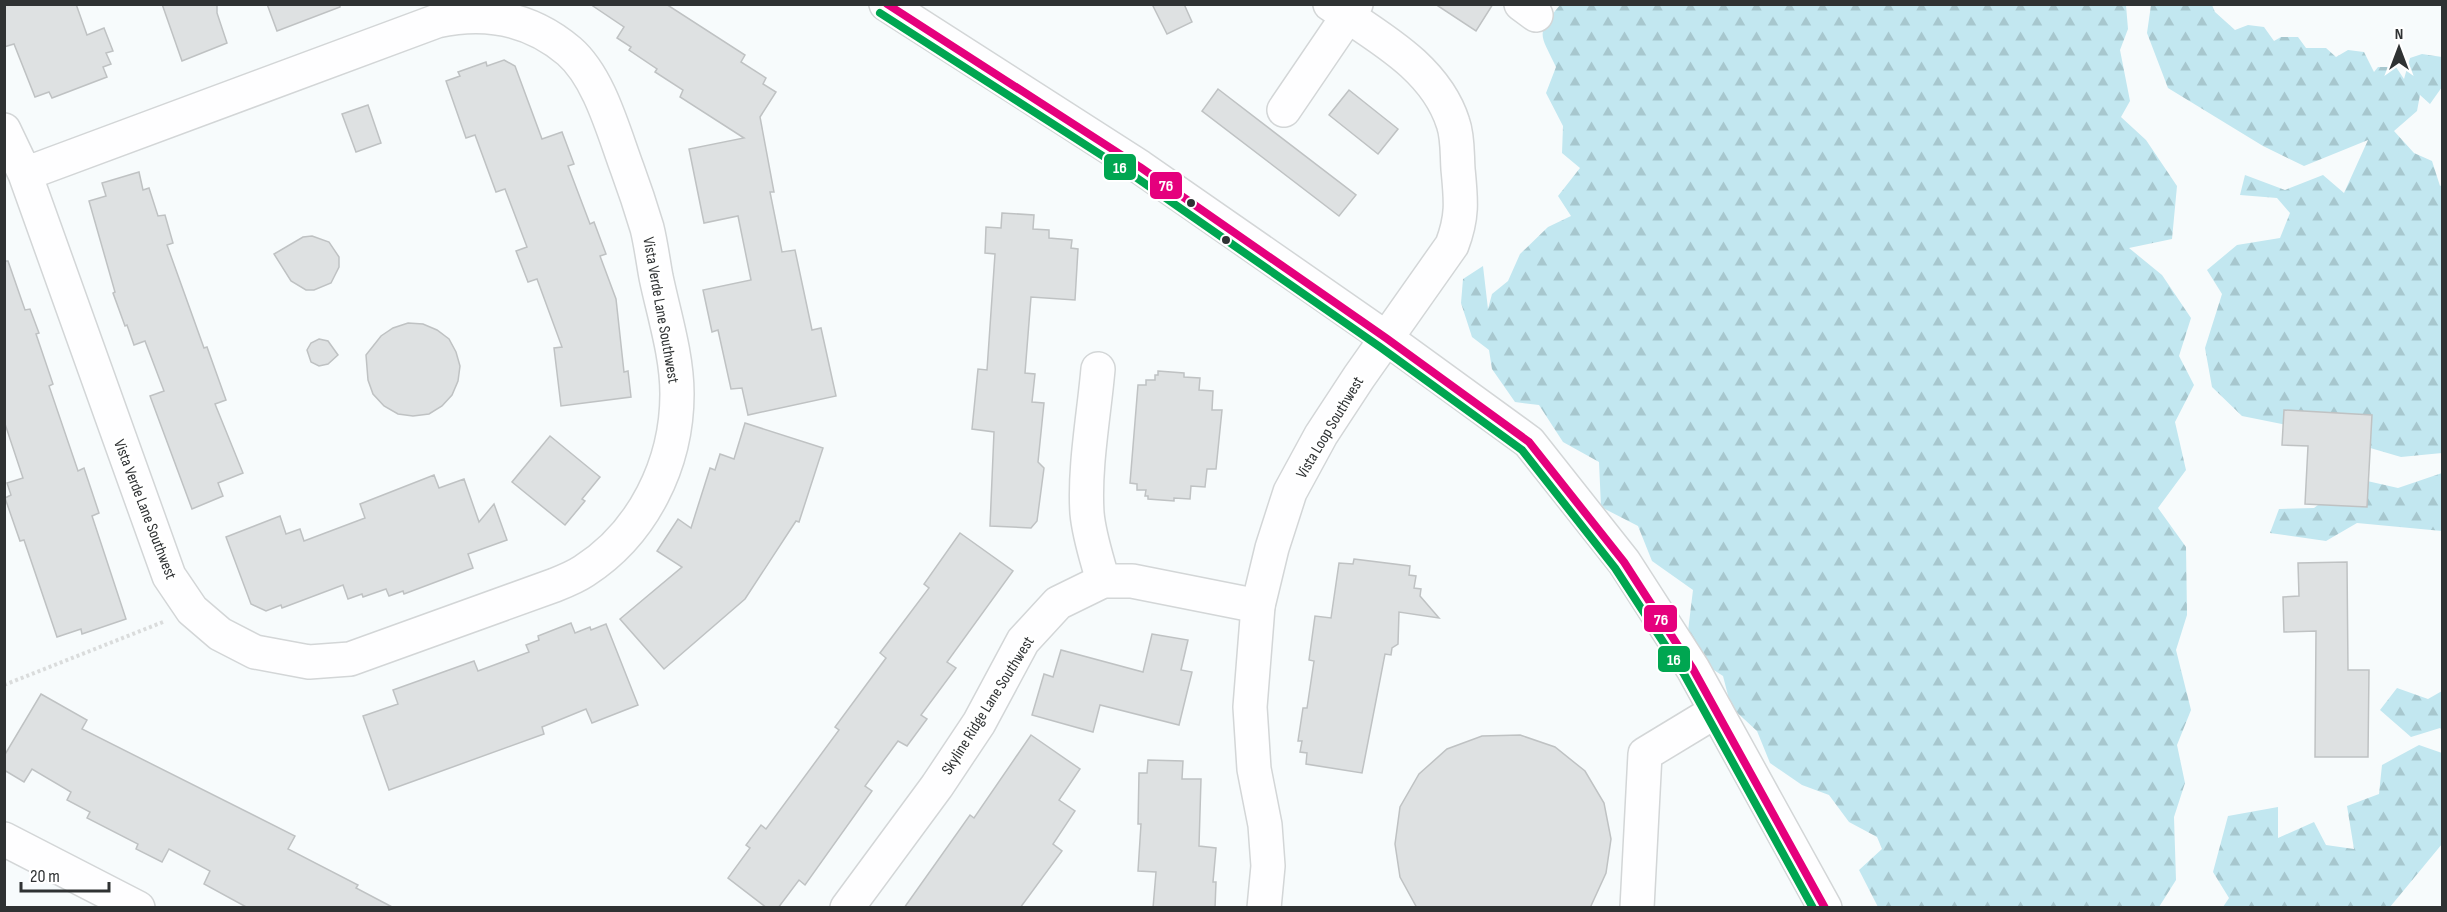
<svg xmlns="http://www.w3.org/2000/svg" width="2447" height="912" font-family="'Sofia Sans Condensed',sans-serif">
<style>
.forest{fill:url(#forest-firs)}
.building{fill:#dee1e2;stroke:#bfc2c3;stroke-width:1.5}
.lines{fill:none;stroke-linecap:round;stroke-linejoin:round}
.minor-casing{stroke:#d3d6d7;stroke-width:36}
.path{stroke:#dadcdc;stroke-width:4;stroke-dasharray:3 3;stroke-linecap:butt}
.minor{stroke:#fefeff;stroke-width:33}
.bus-1-casing{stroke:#fff;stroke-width:12}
.bus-2-casing{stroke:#fff;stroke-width:12}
.bus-1{stroke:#e5007d;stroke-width:8}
.bus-2{stroke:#00a651;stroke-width:8}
.bus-dot{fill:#2f3233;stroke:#fff;stroke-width:2}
.labels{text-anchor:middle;stroke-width:6;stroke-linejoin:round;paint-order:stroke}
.street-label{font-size:16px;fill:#2f3233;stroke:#fff}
.line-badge{stroke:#fff;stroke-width:2}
.badge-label{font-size:16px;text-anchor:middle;font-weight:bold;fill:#fff}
</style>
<defs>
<pattern id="forest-firs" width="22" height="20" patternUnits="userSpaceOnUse" patternTransform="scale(1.5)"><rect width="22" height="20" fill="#c2e7f0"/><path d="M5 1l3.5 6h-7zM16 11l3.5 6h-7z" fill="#a7c7ce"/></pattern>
</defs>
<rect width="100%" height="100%" fill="#f7fbfc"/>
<g class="forest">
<path d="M1560,5H2126L2128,29L2120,50L2130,101L2121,117L2146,140L2177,186L2172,239L2129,248L2162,275L2191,318L2179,356L2194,385L2175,422L2186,470L2158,508L2186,547L2187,615L2176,650L2191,710L2177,745L2185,783L2174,817L2176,880L2159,907H1878L1859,870L1882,849L1877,837L1849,822L1829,795L1802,785L1770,763L1757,731L1731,707L1723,676L1694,657L1688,631L1693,590L1652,561L1638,526L1601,507L1599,462L1563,442L1539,405L1515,402L1492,369L1489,350L1472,337L1461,303L1463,279L1483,266L1488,309L1492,294L1508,281L1520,254L1548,227L1571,216L1558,196L1580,168L1562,153L1563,126L1546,93L1556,67C1540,33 1535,35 1560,5Z"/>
<path d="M2151,5H2212L2215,12L2235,30L2248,25L2264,27L2274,41L2281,37H2298L2306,48H2326L2336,57L2348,50L2364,52L2374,72L2378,67H2396L2404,79L2410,58L2422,54L2442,57V87L2430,104L2420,95L2417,111L2394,131L2414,153L2432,161L2440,186L2442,185V453L2401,457L2302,428L2242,416L2212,387L2205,348L2222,294L2207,270L2237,245L2280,238L2290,213L2277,198L2240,195L2245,175L2285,190L2323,175L2344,193L2368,140L2304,166L2263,146L2168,88L2147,33Z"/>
<path d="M2442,473V531L2357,523L2326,541L2270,533L2279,509L2314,508L2354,478L2398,488Z"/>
<path d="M2397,688L2428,699L2442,691V730L2440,728L2411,737L2380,710Z"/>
<path d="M2419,745L2442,753V844L2390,907H2223L2229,898L2213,872L2228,816L2278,807V838L2314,822L2326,845L2354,849L2347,806L2379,794L2382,765Z"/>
</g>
<g class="building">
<path d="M4,4H76L87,35L104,28L113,51L106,53L111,64L103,67L107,77L52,98L49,92L35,97L14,44L4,47Z"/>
<path d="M162,4H217V13L227,43L182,61Z"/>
<path d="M267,4H340V7L277,31Z"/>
<path d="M590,4H666L745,55L741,62L766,78L763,84L776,92L760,117L774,192H770L782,252L795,250L812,330L821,328L836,396L748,415L742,388L731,389L718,330L712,332L703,290L751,280L738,216L704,223L689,149L744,138L680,97L683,90L655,72L657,69L629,50L631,47L617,38L624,27Z"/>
<path d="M1152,4H1184L1192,22L1167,34Z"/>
<path d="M1435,4H1493L1476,31Z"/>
<path d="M504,60L515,66L542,139L562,132L574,164L568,166L590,224L594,222L606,254L600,256L616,299L624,372L628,371L631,397L561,406L554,348L562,347L537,279L528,282L516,251L527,247L505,189L496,192L475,135L466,138L446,81L460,76L458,72L486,62L487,66Z"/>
<path d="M1218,89L1356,195L1339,216L1202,111Z"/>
<path d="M1349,90L1398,129L1378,154L1329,115Z"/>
<path d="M368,105L381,143L356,152L342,114Z"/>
<path d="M139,172L143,190L149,188L158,216L165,215L173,243L167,245L204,348L207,347L226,400L215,404L243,473L218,483L223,496L192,509L150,396L164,391L145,341L134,345L127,325L125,326L113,293L115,292L89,201L106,196L102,183Z"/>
<path d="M1002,213L1034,215L1033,229L1049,230V238L1072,240L1071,248L1078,249L1075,300L1031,297L1025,373L1035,374L1032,402L1044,403L1038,462L1044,468L1037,521L1031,528L990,526L994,432L972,429L978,369L987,370L995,254L985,253L986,227L1001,228Z"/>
<path d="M312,236L329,242L339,257V267L331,283L314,290H306L291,281L274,254L303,237Z"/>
<path d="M4,261H8L25,310L30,309L39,333L36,334L53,384L49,386L78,471L84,468L99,513L92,516L126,619L82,634L81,629L57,637L24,540L20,541L5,498L11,495L7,483L23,478L4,421Z"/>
<path d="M408,323L423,324L437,330L449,339L456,352L460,366L458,381L452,395L442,406L429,414L413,416L398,414L384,406L373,394L368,380L366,355L381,336L393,328Z"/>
<path d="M319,339L328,341L338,355L328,364L319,366L311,362L307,350L311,343Z"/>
<path d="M1158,371L1184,373V377L1200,378L1199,390L1213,391L1212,410H1222L1216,469H1207L1205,487L1191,486L1190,499L1174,498V501L1148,499V496H1145L1146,490H1137V484L1130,483L1138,385H1146V380H1155V375H1158Z"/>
<path d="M2284,410L2372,415L2367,507L2305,504L2308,446L2282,445Z"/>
<path d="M745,423L823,448L799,522L796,521L745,599L664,669L620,619L682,567L657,551L678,519L691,528L710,468L715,470L720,454L734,459Z"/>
<path d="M550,436L600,477L582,499L585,501L565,525L512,482Z"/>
<path d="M434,475L439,488L464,479L479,522L494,504L507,540L468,554L473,568L404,594L403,591L389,596L386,589L363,597L362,594L348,599L343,585L282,608L281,605L266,611L251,604L226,537L280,516L286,534L300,529L304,541L365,518L360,504Z"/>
<path d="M960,533L1013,571L947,662L956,668L921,715L927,719L907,746L898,741L865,786L872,791L805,885L799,880L778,908H767L728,878L750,848L746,845L761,825L766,829L839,730L835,727L886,658L880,653L929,588L924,584Z"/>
<path d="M1354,559L1410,566L1409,575L1416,576L1414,588L1421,589L1420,596L1439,618L1399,612L1398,644L1392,648L1391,655L1385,654L1362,773L1306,764L1307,753L1300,752L1302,741H1298L1303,708H1307L1314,661L1309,660L1315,616L1331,618L1339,563L1353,564Z"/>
<path d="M2347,562L2348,670H2369L2368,757H2315L2316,631L2284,632L2283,597L2299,596L2298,563Z"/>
<path d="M571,623L575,633L590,627L591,630L606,624L638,705L592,723L586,709L542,727L544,734L389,790L363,716L398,704L393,690L474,661L478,671L529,652L526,645L539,640L538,636Z"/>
<path d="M1152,634L1188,640L1181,670L1192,672L1179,725L1100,705L1093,732L1032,715L1044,674L1053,677L1061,650L1143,672Z"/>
<path d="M41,694L87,720L82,729L295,836L288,849L358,885L356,888L394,908H248L204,884L210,871L169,849L162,862L136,849L138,844L87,818L90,812L67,800L71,792L32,769L24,782L4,770V756Z"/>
<path d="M1031,735L1080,769L1059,800L1075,811L1053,844L1062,851L1020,908H904L970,815L974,818Z"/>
<path d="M1520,735L1555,747L1585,771L1604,803L1611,839L1606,873L1590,908H1417L1400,877L1395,844L1400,807L1419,774L1447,749L1482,736Z"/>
<path d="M1148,760L1183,761L1182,779H1201L1199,846L1216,848L1213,882H1216L1215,908H1153L1156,872L1138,871L1141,824H1138L1139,773H1147Z"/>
</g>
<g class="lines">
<defs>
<g id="minor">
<path d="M886,4L1140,167L1386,338L1529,442L1624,562L1693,669L1825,908"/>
<path d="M1521,4L1536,15"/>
<path d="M1284,110L1356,4"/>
<path d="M4,130L25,174L169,576L192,610L220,634L255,652L309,662L350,659L555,585C565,581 575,577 584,571C643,533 677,464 677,394C677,355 664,315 656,277C653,261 651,244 647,228C641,208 634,187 627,168C613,130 599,77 569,51C530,18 486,10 437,21L25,174"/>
<path d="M1098,369C1094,415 1084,467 1087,513C1089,536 1097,559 1103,581"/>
<path d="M4,839L138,908"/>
<path d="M847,908L937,786L979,723L1023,641L1058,603L1103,581H1132L1258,606"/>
<path d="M1264,908L1268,866L1265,825L1254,769L1250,707L1258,606L1272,548L1290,492L1321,435L1359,377L1452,245C1463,216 1461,200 1458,169C1457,154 1458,137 1453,123C1435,66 1376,36 1330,4"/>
<path d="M1637,908L1645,754L1716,711"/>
</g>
</defs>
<use href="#minor" class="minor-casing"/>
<path class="path" d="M4,685L163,622"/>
<use href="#minor" class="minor"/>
<defs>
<path id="bus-1" d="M887,4L1140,167L1386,338L1529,442L1624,562L1693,669L1825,908"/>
<path id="bus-2" d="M880,13L1134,176L1380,347L1522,450L1615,568L1684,674L1813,908"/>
</defs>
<use href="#bus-1" class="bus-1-casing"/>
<use href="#bus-2" class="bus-2-casing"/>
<use href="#bus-1" class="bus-1"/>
<use href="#bus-2" class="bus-2"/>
</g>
<g class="bus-dot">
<circle cx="1191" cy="203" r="5"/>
<circle cx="1226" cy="240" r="5"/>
</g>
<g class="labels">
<g class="street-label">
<text transform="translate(662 310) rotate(80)" y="6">Vista Verde Lane Southwest</text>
<text transform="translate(1329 427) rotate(-59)" y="6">Vista Loop Southwest</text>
<text transform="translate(146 509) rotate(69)" y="6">Vista Verde Lane Southwest</text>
<text transform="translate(987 705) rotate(-58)" y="6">Skyline Ridge Lane Southwest</text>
</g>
</g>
<g class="line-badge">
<rect x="1103" y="153" width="34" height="28" rx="6" fill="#00a651"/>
<rect x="1149" y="171" width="34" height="29" rx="6" fill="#e5007d"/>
<rect x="1643" y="604" width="35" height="29" rx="6" fill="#e5007d"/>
<rect x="1657" y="645" width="34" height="28" rx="6" fill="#00a651"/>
</g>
<g class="badge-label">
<text x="1120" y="173">16</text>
<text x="1166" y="191">76</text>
<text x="1661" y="625">76</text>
<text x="1674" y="665">16</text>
</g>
<rect width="2447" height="912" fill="none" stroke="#2f3233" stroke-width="12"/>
<g transform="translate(2399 48)" stroke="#ffffff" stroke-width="4.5" paint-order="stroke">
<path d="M0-4.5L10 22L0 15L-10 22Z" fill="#2f3233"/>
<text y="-9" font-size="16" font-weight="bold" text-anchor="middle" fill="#2f3233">N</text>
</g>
<path d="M21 882v9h88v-9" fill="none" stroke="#2f3233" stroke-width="3"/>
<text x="30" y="882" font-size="18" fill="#2f3233" stroke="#ffffff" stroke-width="4.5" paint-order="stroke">20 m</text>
</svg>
